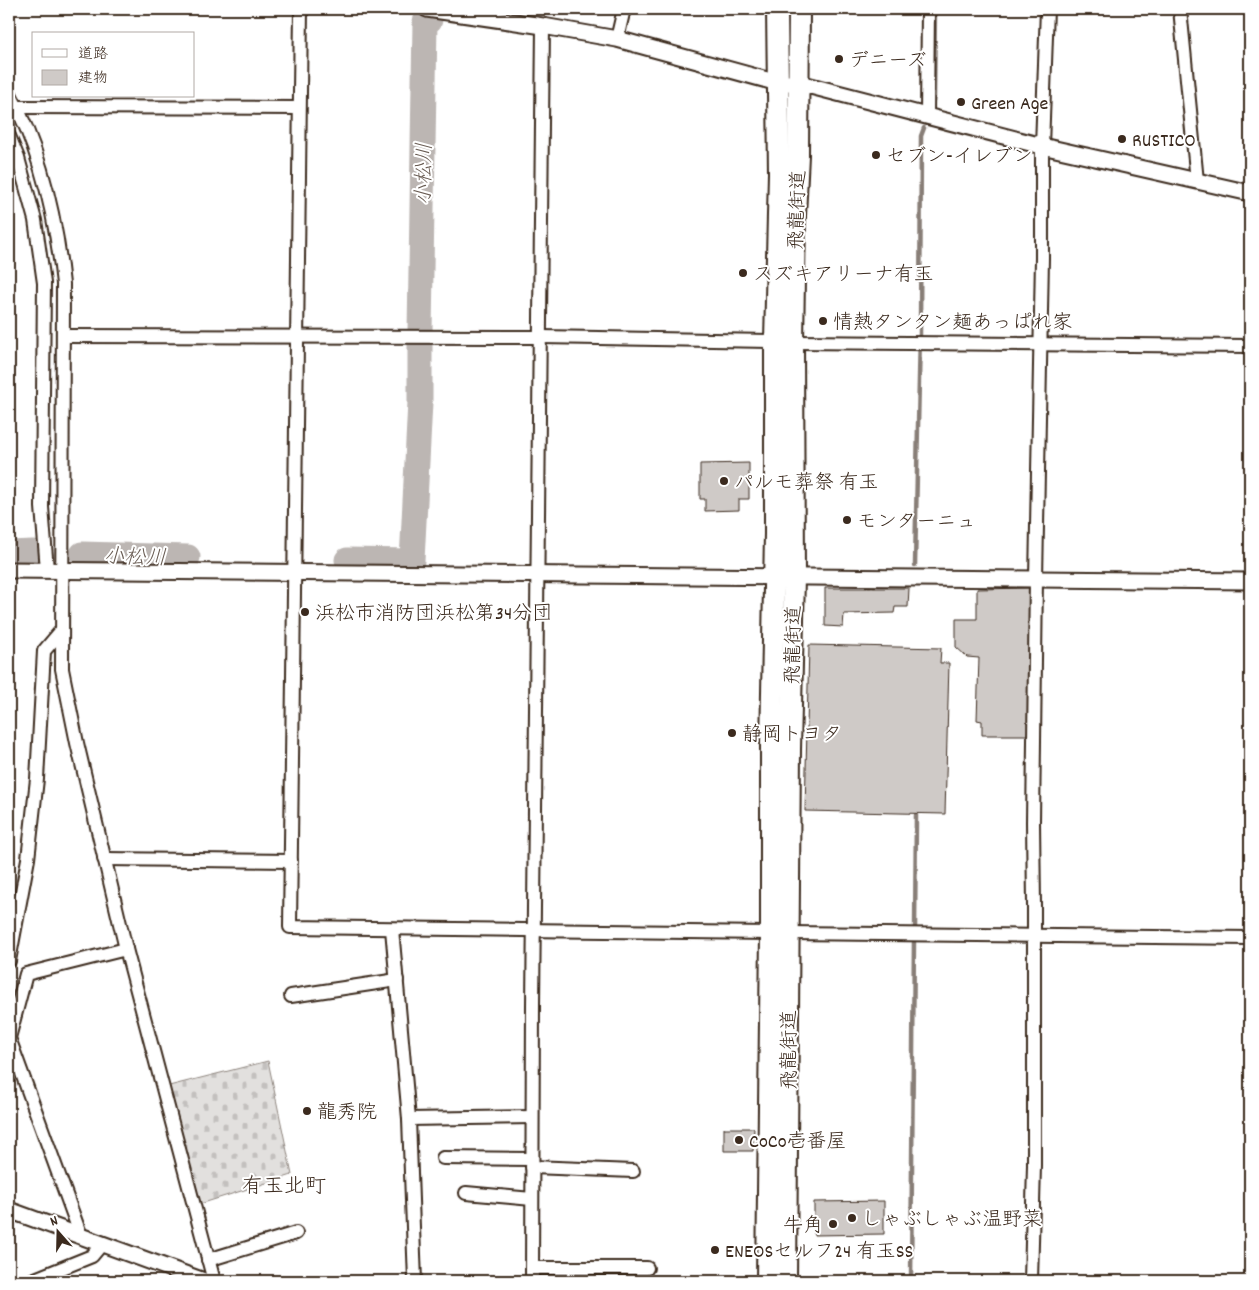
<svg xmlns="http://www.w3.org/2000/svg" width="1259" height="1290" font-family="Dekko,'Klee One',sans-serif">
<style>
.cemetery{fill:url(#cemetery-stones);stroke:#8e857e}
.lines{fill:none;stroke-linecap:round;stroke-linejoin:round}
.stream{stroke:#887e77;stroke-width:4.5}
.river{stroke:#bcb6b3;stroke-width:25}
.building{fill:#cfcac7;stroke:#3b2a1e}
.minor-casing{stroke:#3b2a1e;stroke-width:16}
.tertiary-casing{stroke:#3b2a1e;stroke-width:19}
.trunk-casing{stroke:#3b2a1e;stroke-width:24}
.minor{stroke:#fff;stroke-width:12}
.tertiary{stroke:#fff;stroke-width:15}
.trunk{stroke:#fff;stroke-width:20}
.poi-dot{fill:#3b2a1e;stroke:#fff;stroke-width:2}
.labels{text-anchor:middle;stroke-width:4;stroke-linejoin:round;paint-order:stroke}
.poi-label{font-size:20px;fill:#3b2a1e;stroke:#fff;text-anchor:start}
.street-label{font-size:20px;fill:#3b2a1e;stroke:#fff}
.water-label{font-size:21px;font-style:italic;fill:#685b52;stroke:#fff}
.neighbourhood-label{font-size:21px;fill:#3b2a1e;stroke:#fff}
</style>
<defs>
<pattern id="cemetery-stones" width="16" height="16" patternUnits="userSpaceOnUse" patternTransform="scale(1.25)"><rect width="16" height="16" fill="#e2e0de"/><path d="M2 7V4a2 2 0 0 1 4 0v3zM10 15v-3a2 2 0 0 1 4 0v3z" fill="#c3c0be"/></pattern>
</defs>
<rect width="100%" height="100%" fill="#fff"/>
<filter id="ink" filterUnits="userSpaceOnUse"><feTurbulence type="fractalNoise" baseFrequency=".02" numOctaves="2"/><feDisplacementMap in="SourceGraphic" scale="10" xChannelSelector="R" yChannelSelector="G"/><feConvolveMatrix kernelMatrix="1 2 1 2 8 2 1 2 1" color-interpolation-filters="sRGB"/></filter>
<g filter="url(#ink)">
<path class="cemetery" d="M268,1061L292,1175L200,1204L169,1086Z"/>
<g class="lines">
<g class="stream">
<path d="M932,104L934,97L935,9"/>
<path d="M915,565L920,333L921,136L924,128"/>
<path d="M915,929L916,815"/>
<path d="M911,1281L914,939"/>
</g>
<g class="river">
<path d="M420,332L425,22L430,20"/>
<path d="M9,553L33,552"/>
<path d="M82,554L188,557"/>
<path d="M347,560L412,561L420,402V342"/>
</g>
</g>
<g class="building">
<path d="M749,463V499H739V510L705,511V499H700V464Z"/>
<path d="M825,588H909L908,607H895L894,613L844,614L843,627L825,626Z"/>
<path d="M1030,588V735H982V721L977,720L979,658L967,657L956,647V619H977V589Z"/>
<path d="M809,645L941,648L940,663H949L945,814L805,811Z"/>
<path d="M724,1128H754L753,1151H724Z"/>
<path d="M884,1201V1234L814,1235V1202Z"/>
</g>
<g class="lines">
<defs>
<g id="minor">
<path d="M301,9L290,927L771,933"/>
<path d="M1180,9L1197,181"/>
<path d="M617,39L624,9"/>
<path d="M9,92C41,150 56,218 63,284L62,669L77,743L126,949L214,1281"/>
<path d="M17,107L299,108"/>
<path d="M927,116L928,9"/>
<path d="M9,136L18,158L35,220L44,283L42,507L47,570"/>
<path d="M64,336L541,337L775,341"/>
<path d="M793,342L1250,346"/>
<path d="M104,859L291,861"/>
<path d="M392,929L409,1119L415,1281"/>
<path d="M788,933L1250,938"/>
<path d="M9,961L28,859L37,779L44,651L61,631"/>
<path d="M291,996L397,980"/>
<path d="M409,1119L532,1117"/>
<path d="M443,1158L532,1159"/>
<path d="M532,1167L633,1171"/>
<path d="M466,1193L532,1199"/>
<path d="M81,1236L9,1038L26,974L126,949"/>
<path d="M208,1260L296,1233"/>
<path d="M532,1268H647"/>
<path d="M30,1281L92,1256L102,1244"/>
<path d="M532,1281L533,1005L543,26"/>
<path d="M1031,1281L1034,1165V905L1033,822L1036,579L1042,258V146L1047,9"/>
</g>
<g id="tertiary">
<path d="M427,9L543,26L617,39L778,83H799L1042,146L1250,193"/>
<path d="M9,570L1250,581"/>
<path d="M9,1210L204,1281"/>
</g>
<g id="trunk">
<path d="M767,1281L771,933V746L775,534V341L779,173L777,9"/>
<path d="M786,1281L790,749L794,577L793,342L795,216L798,155L799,9"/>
</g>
</defs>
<use href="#minor" class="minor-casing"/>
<use href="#tertiary" class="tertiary-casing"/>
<use href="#trunk" class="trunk-casing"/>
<use href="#minor" class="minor"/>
<use href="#tertiary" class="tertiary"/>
<use href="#trunk" class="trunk"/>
</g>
</g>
<g class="poi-dot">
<circle cx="839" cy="59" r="5"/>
<circle cx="961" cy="102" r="5"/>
<circle cx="1122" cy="139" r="5"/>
<circle cx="876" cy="155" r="5"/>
<circle cx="743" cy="273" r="5"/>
<circle cx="823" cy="321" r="5"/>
<circle cx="724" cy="481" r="5"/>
<circle cx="847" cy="520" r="5"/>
<circle cx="305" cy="612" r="5"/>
<circle cx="732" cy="733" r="5"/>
<circle cx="307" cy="1111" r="5"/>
<circle cx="739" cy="1140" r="5"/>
<circle cx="852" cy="1218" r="5"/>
<circle cx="833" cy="1224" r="5"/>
<circle cx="715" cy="1250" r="5"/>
</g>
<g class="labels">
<g class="poi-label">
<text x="849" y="66">デニーズ</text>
<text x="971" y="109">Green Age</text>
<text x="1132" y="146">RUSTICO</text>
<text x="886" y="162">セブン-イレブン</text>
<text x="753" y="280">スズキアリーナ有玉</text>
<text x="833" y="328">情熱タンタン麺あっぱれ家</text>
<text x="734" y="488">パルモ葬祭 有玉</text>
<text x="857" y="527">モンターニュ</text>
<text x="315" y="619">浜松市消防団浜松第34分団</text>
<text x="742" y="740">静岡トヨタ</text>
<text x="317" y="1118">龍秀院</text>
<text x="749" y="1147">CoCo壱番屋</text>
<text x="862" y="1225">しゃぶしゃぶ温野菜</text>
<text x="823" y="1231" text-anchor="end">牛角</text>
<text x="725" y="1257">ENEOSセルフ24 有玉SS</text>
</g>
<g class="street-label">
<text transform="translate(796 210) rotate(-88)" y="7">飛龍街道</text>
<text transform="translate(792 645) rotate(-89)" y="7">飛龍街道</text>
<text transform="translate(788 1050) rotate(-90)" y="7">飛龍街道</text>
</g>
<g class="water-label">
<text transform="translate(423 174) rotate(-89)" y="7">小松川</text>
<text transform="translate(135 556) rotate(2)" y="7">小松川</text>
</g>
<g class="neighbourhood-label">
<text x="284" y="1192">有玉北町</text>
</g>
</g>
<rect width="1259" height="1290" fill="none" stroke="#fff" stroke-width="30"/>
<rect x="15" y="15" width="1229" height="1260" fill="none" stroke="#3b2a1e" stroke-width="2" filter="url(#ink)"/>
<rect x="32" y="32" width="162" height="65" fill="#ffffff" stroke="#b1aaa5"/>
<rect x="42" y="49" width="25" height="8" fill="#ffffff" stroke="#b1aaa5"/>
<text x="78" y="58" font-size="15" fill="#3b2a1e">道路</text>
<rect x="42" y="70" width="25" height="15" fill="#cfcac7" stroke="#b1aaa5"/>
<text x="78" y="82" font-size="15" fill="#3b2a1e">建物</text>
<g transform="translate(58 1232) rotate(340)" stroke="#ffffff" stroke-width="4" paint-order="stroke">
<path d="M0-4L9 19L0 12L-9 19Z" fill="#3b2a1e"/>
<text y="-8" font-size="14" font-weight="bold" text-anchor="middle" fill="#3b2a1e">N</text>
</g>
</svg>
